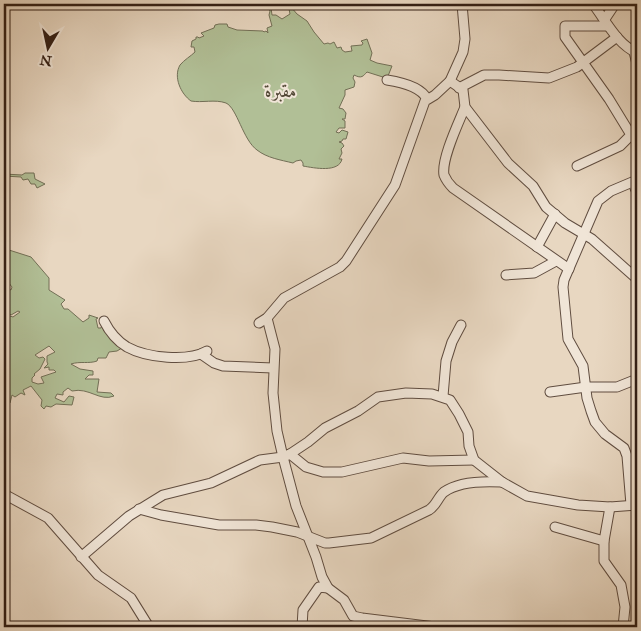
<svg xmlns="http://www.w3.org/2000/svg" width="641" height="631" font-family="'IM FELL Great Primer',Amiri,serif">
<style>
.green{fill:#b1bf96;stroke:#726f56;fill-rule:evenodd}
.lines{fill:none;stroke-linecap:round;stroke-linejoin:round}
.minor-casing{stroke:#604d40;stroke-width:11}
.minor{stroke:#f0e5d7;stroke-width:9}
.labels{text-anchor:middle;stroke-width:4;stroke-linejoin:round;paint-order:stroke}
.park-label{font-size:19px;font-style:italic;fill:#524735;stroke:#f0e5d7}
</style>
<rect width="100%" height="100%" fill="#e8d7c1"/>
<filter id="stains"><feTurbulence type="fractalNoise" baseFrequency=".004" numOctaves="4"/><feColorMatrix values="0 0 0 0 .2 0 0 0 0 .09 0 0 0 0 .02 0 0 0 .5 -.17"/></filter>
<radialGradient id="worn" r=".72"><stop offset=".6" stop-color="#630" stop-opacity="0"/><stop offset="1" stop-color="#630" stop-opacity=".3"/></radialGradient>
<g class="green">
<path d="M269,4H273L271,8L272,15H276L282,19L290,14L289,9L291,7L297,14L307,21L314,32L324,44L328,43L330,44L334,42L337,48L341,47L342,50L345,52L352,51L351,46L362,45L363,43L361,41L367,39L372,53L370,60L377,63L392,66L388,76L386,78L367,72C363,76 362,79 354,75L353,78L355,82L354,87L345,90V95L339,108L343,109L346,113L345,119H342L345,121V128H339L336,132L339,133L342,130L348,132L346,139H343L342,141L339,142L342,143L344,146L341,149L342,153L339,159H342C339,173 314,168 303,166V163L301,160L296,161L293,163C281,160 267,158 257,150C243,140 237,108 226,103C215,99 202,103 191,101C181,94 173,77 180,65C184,60 191,56 195,52L194,47H191L192,41L196,39V37H198L199,38L204,36L201,33L214,28L215,25L219,24H227L228,27L237,30L263,31L264,32L266,31L268,33L267,28L272,26L269,15L270,11L268,6Z"/>
<path d="M25,173H34L35,179L45,184L37,188L35,184H31L28,179L23,180L21,177L4,176V174L22,175Z"/>
<path d="M9,250L31,257L49,278V290L65,300L61,304L64,309H68L83,322L89,318V315L98,318L96,319L98,328H101L102,325L104,331L118,344V346L122,348L117,351L109,352L106,358H98L97,361C89,364 80,361 71,364L80,369L93,371V375H89L85,379H99L97,392L111,393L114,396C100,402 89,387 72,391L68,388L63,392V395L57,394L55,398L64,402L69,396L74,397L72,405L56,404L51,407L46,406L44,409L41,406L42,400L31,386L23,390L25,395L21,393L15,397L12,395L10,403L4,407V318L6,319L7,315L13,317L20,312L18,311L11,315L7,312L4,315V287L11,290L12,287L8,282L4,284V251ZM49,346L55,352L47,356V362L48,364L44,368L49,367V370H54L56,372L41,377L44,383L38,384L32,382V378L35,375L34,374L40,369L45,359L43,357L39,358L35,355Z"/>
</g>
<g class="lines">
<defs>
<g id="minor">
<path d="M593,4C606,21 617,44 637,53"/>
<path d="M605,19L615,4"/>
<path d="M634,52L637,64"/>
<path d="M387,80C400,82 421,87 427,99"/>
<path d="M450,81L463,90L465,107L508,163L533,186L546,207L565,223L592,239L637,279"/>
<path d="M459,88L484,75H499L549,78L577,67L617,37"/>
<path d="M465,107C459,122 441,159 444,175C446,180 449,184 453,188L569,269"/>
<path d="M577,166L620,146L631,135L609,99L565,37V26H608"/>
<path d="M637,180L635,188L637,192"/>
<path d="M537,247L555,214"/>
<path d="M506,275L534,273L556,261"/>
<path d="M267,318L275,349L273,393L277,431L283,457L296,506L316,557L322,577L328,588L344,600L353,616L362,618L435,627"/>
<path d="M104,321C109,331 117,341 127,347C147,358 188,362 207,351"/>
<path d="M259,323L267,318L284,298L340,267L346,261L395,185L425,101L435,95L450,81L463,52L465,39L462,4"/>
<path d="M201,354L214,363L223,366L273,368"/>
<path d="M550,392L586,387H617L637,379"/>
<path d="M443,396L446,361L452,342L461,325"/>
<path d="M290,454L306,467L323,472H342L403,458L429,461L474,460"/>
<path d="M4,494L48,518L98,575L131,598L149,627"/>
<path d="M631,505L627,456L624,448L605,434L595,422L591,411L587,398L583,366L568,339L563,287L564,280L598,201L611,191L637,180"/>
<path d="M610,507L604,541V561L621,585L625,607L623,627"/>
<path d="M139,509L161,515L219,525H256L272,527L297,532L325,543H329L371,538L429,510C436,506 438,497 444,492C459,481 484,481 502,482"/>
<path d="M555,527L604,541"/>
<path d="M81,557L129,516L163,495L211,483L260,460L283,457L290,454L308,442L325,428L358,411L378,397L406,393L432,394L450,400L459,414L468,432L469,446L474,460L502,482L527,496L578,505L610,507L637,505"/>
<path d="M302,627L303,610L319,587L328,588"/>
</g>
</defs>
<use href="#minor" class="minor-casing"/>
<use href="#minor" class="minor"/>
</g>
<g class="labels">
<g class="park-label">
<text x="281" y="97">مقبرة</text>
</g>
</g>
<rect width="641" height="631" fill="none" stroke="#e8d7c1" stroke-width="20"/>
<rect x="5" y="5" width="631" height="621" fill="none" stroke="#331f15" stroke-width="2.5"/>
<rect x="10" y="10" width="621" height="611" fill="none" stroke="#331f15"/>
<g transform="translate(48 48) rotate(189)" stroke="#f0e5d7" stroke-width="4" paint-order="stroke">
<path d="M0-4L9 19L0 12L-9 19Z" fill="#331f15"/>
<text y="-8" font-size="14" font-weight="bold" text-anchor="middle" fill="#331f15">N</text>
</g>
<rect width="100%" height="100%" filter="url(#stains)"/>
<rect width="100%" height="100%" fill="url(#worn)"/>
</svg>
